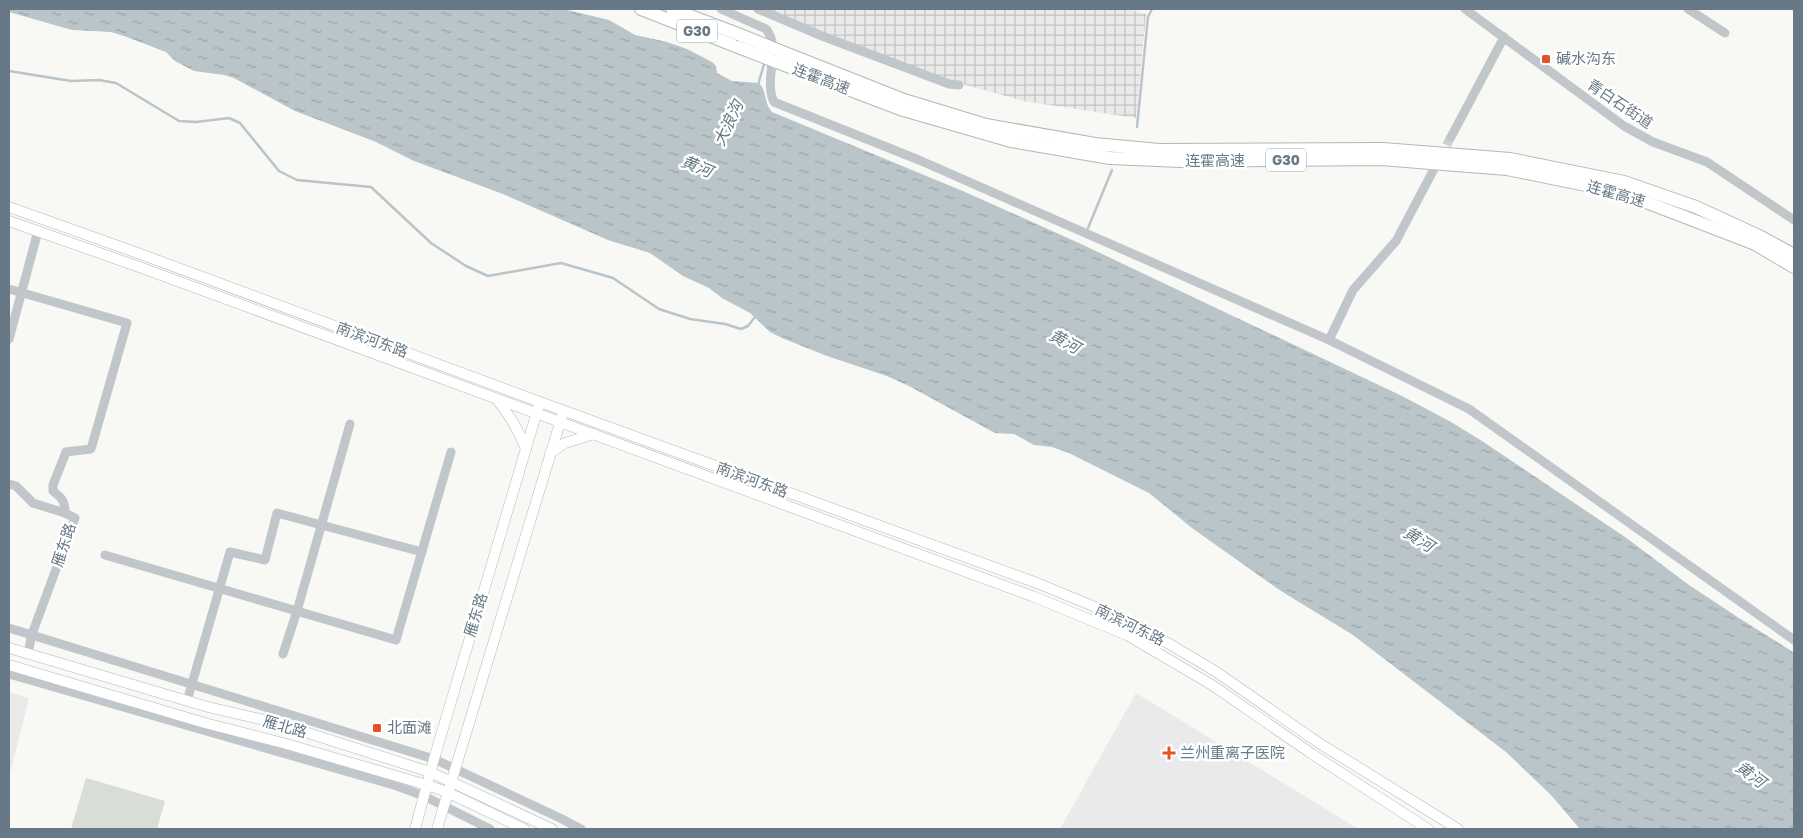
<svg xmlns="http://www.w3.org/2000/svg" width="1803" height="838" font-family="'Golos Text','Noto Sans SC',sans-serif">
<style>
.built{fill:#e9eae9}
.industrial{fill:url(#industrial-grid)}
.park{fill:#d8ddd5}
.water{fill:url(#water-ripples)}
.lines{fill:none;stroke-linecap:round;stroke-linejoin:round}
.stream{stroke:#b9c5c9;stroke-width:2.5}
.minor-tunnel{stroke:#ccd2d4;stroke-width:9;stroke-dasharray:9 4.5;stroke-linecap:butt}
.major-casing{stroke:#b3b8bc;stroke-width:11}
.highway-casing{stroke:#b2b7bb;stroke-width:14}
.minor{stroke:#c1c6ca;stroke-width:9}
.major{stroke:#fff;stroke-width:10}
.highway{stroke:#fff;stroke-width:12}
.highway-bridge-casing{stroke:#b2b7bb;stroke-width:14;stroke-linecap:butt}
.highway-bridge{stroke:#fff;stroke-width:12}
.poi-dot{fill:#e4522a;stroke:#fff;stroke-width:2}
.labels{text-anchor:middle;stroke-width:5;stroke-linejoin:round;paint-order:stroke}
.shield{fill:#fff;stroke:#95a1ab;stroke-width:1}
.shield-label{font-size:14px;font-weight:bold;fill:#677987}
.poi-label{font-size:15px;fill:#677987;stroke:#fff;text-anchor:start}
.street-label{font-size:15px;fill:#677987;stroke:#fff}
.water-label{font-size:16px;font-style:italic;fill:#637a82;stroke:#fff}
</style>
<defs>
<pattern id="industrial-grid" width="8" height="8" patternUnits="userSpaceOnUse" patternTransform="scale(1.25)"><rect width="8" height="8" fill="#e9eae9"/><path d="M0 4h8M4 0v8" fill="none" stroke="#c1c2c2"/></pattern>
<pattern id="water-ripples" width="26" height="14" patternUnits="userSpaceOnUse" patternTransform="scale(1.25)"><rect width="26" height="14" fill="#b9c5c9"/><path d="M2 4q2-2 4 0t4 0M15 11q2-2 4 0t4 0" fill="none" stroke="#9aa5a9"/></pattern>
</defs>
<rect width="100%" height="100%" fill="#f8f8f5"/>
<g class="built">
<path d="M9,692L29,698L9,778Z"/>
<path d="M1136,693L1334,814L1358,829H1060Z"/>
</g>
<path class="industrial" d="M751,9H1129L1146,14L1136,118L1023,101L901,67Z"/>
<path class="park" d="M86,778L165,801L157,829H71Z"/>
<path class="water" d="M9,9H563L609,20L635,35L667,42L687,49L712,62L716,66L717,73L732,81L759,83C767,91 764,104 772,112L965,192L1081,244L1402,396L1451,422L1482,441L1625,537L1689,585L1739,618L1793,652L1794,829H1580L1551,795L1506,752L1353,635L1281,591L1192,528L1149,493L1069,453L1052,447L1034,445L1014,434L995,433L909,386L887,376L827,356L782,338L770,332L750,313L722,298L709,288L683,276L650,253L608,240L503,194L414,161L376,142L295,111L234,78L224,75L194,71L175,61L166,52L124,36L111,32L72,30L9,12Z"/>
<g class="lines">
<g class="stream">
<path d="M9,71L71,81L99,80L116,83L179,121L196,122L229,118L240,123L279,171L297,180L371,187L431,243L466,266L488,276L561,263L613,278L659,309L690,319L725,324L741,329L748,326L755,317"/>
<path d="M758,85L764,64"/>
<path d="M1137,127L1148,17L1152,9"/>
<path d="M1088,228L1112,170"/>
</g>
<path class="minor-tunnel" d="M1440,157L1451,137"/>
<defs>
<g id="major">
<path d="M9,207L146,256L540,402L1037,583L1134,623L1215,671L1319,743L1458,829"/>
<path d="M9,221L142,268L1032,596L1127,635L1212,685L1312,754L1428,829"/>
<path d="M498,401C510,416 519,430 526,449"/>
<path d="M550,453L565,443L594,434"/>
<path d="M9,648L208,707L277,723L430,772L552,829"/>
<path d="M9,665L205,723L283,743L427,785L447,792L524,829"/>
<path d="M415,829L434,759L538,408"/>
<path d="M437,829L562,416"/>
</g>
<g id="highway">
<path d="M641,9L738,47"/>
<path d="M672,9L738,34"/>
<path d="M775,49L904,100L986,125L1095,144L1159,150L1383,149L1510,159L1624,182L1696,207L1759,236L1794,255"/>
<path d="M774,61L900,109L1011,141L1110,158L1181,161L1381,159L1507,169L1620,192L1755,244L1794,267"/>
</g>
</defs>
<use href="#major" class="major-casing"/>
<use href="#highway" class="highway-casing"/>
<g class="minor">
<path d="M721,9L766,29C782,48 763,80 774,102L919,160L1329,340L1469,409L1794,640"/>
<path d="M758,9L822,36L949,84L959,85"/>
<path d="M1465,9L1624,126L1653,142L1707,162L1794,220"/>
<path d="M1688,9L1725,33"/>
<path d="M1451,137L1504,37"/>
<path d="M9,289L127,323L91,449L66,452L53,485V491C62,498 65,501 65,513L75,518L32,634L28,653"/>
<path d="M9,339L38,231"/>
<path d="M1329,340L1353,290L1396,241L1434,169"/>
<path d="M9,484L16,486L33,503L65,513"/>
<path d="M105,555L396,640L451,452"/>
<path d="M9,628L434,759L560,818L581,829"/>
<path d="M283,654L297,611L350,424"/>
<path d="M9,674L397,786L424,796L490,829"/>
<path d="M187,701L230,552L265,560L277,513L422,552"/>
</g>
<use href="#major" class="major"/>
<use href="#highway" class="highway"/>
<defs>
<g id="highway-bridge">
<path d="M738,34L775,49"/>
<path d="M738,47L774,61"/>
</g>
</defs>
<use href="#highway-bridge" class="highway-bridge-casing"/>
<use href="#highway-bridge" class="highway-bridge"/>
</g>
<g class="poi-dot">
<rect x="1541" y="54" width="10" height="10" rx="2.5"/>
<rect x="372" y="723" width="10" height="10" rx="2.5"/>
<path d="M1166.5 745.5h5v5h5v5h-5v5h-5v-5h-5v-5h5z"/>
</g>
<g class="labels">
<g class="shield">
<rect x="677" y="19.5" width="40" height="23" rx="4"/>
<rect x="1266" y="148.5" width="40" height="23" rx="4"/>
</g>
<g class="shield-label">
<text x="697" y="36">G30</text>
<text x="1286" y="165">G30</text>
</g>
<g class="poi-label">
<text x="1556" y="64">碱水沟东</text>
<text x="387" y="733">北面滩</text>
<text x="1180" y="758">兰州重离子医院</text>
</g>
<g class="street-label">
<text transform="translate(821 79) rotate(21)" y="5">连霍高速</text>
<text transform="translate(1620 104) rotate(34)" y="5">青白石街道</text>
<text x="1215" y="166">连霍高速</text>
<text transform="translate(1616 194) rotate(16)" y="5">连霍高速</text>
<text transform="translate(372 340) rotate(20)" y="5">南滨河东路</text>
<text transform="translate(752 480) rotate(20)" y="5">南滨河东路</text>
<text transform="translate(64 545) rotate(-72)" y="5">雁东路</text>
<text transform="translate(476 615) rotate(-73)" y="5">雁东路</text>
<text transform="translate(1130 625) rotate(26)" y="5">南滨河东路</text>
<text transform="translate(285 727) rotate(16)" y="5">雁北路</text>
</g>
<g class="water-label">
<text transform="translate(728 123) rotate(-65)" y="6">大浪沟</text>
<text transform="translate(697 166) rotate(22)" y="6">黄河</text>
<text transform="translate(1065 341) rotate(29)" y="6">黄河</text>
<text transform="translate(1419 539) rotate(32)" y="6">黄河</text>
<text transform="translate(1751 774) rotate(37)" y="6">黄河</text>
</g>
</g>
<rect width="1803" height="838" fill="none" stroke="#677987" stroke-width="20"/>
</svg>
